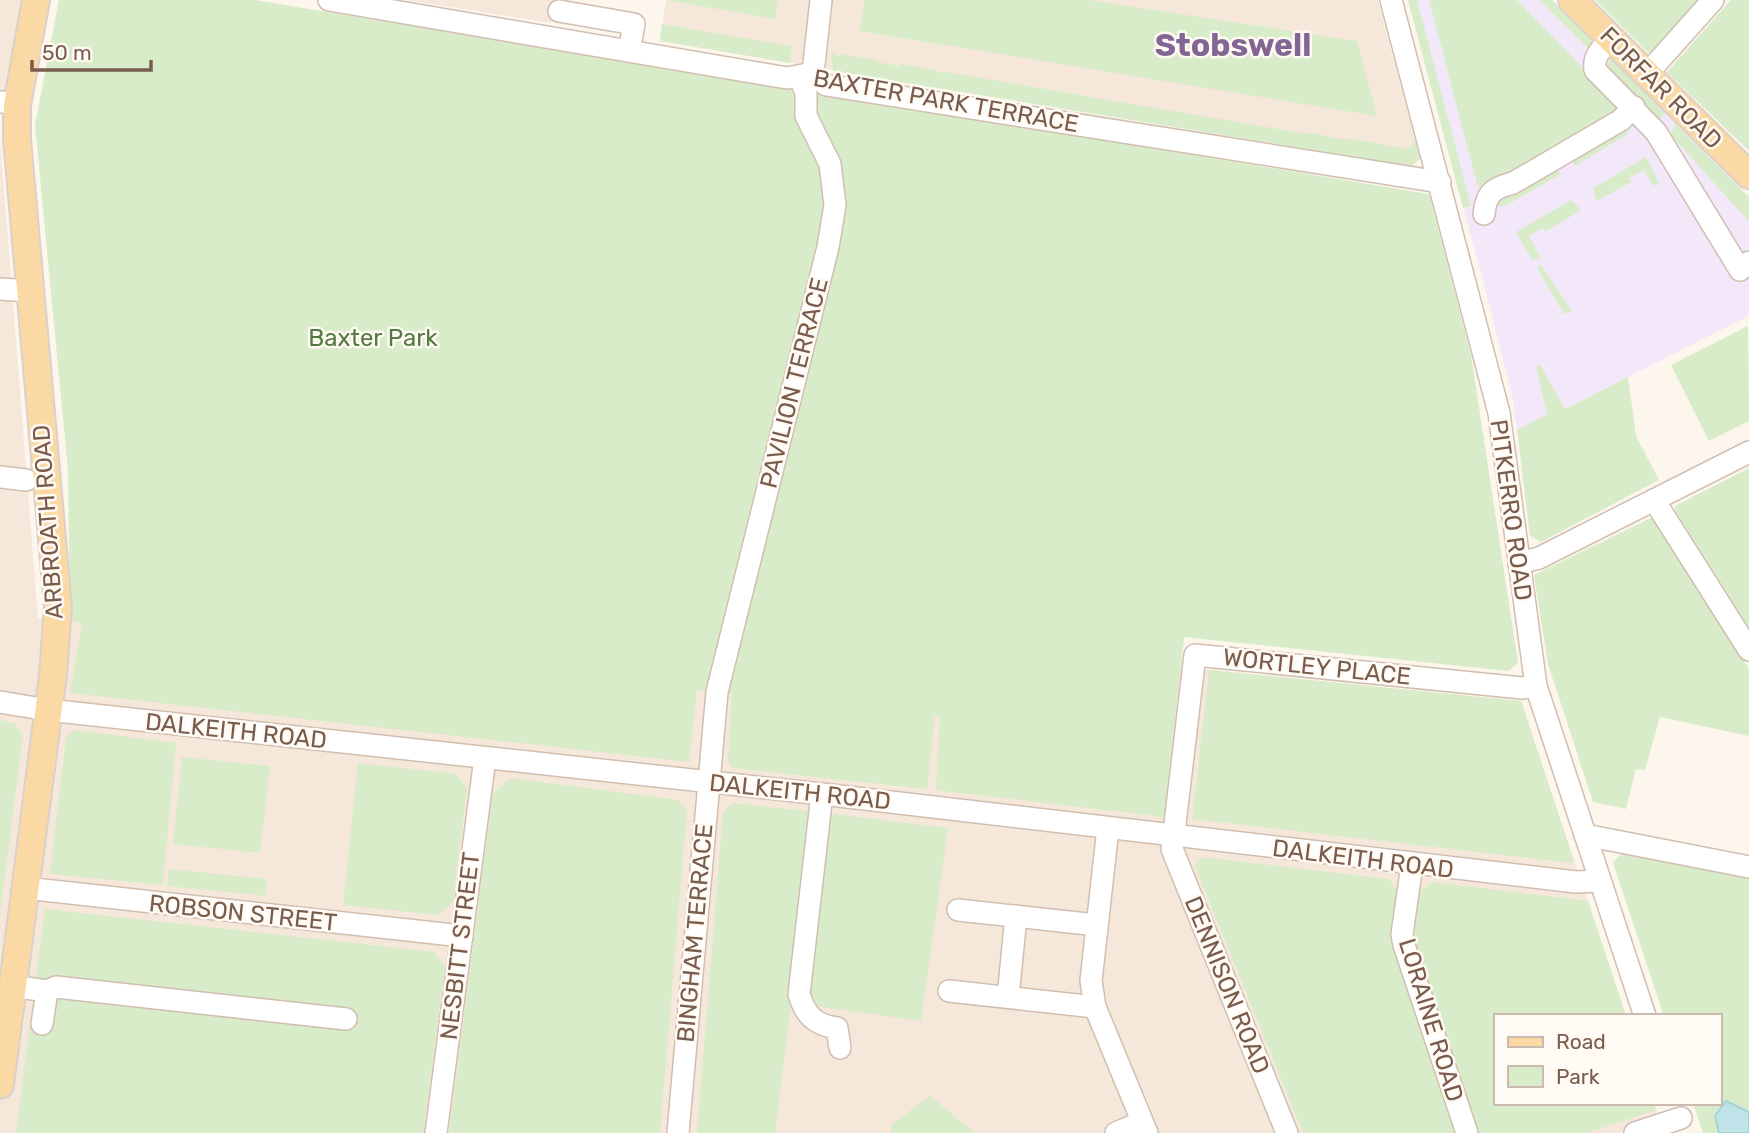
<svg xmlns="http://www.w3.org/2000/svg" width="1749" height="1133" font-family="Rubik,sans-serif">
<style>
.residential{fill:#f5e8da}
.education{fill:#f3e8fa}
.green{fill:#d8ecc9}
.water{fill:#bfe3e8;stroke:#a5d3da;stroke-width:2}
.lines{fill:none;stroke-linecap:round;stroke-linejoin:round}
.minor-casing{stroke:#d1beb0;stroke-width:24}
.major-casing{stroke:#dad1cd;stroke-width:30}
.minor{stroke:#fff;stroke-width:21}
.major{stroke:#fbd9a5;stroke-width:26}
.labels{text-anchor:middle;stroke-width:5;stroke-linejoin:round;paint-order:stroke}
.street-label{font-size:24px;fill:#7a5c4d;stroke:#fffaf3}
.park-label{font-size:24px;fill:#537a41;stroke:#fffaf3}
.district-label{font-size:32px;font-weight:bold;fill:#846695;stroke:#fffaf3}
</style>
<rect width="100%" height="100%" fill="#fdf6ec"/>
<g class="residential">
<path d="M0,0H24L0,111Z"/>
<path d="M406,0H556L551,23Z"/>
<path d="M666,0H1378L1420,159L1412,166L1386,162L660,41Z"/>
<path d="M0,139L38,618L1023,725L1184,637L1181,667L1521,701L1626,1016H1495V1103H1654L1664,1133H0Z"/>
</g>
<path class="education" d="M1408,0H1552L1749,197V316L1517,433L1513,399L1489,304Z"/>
<g class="green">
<path d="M59,0H254L1429,194L1471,355L1518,663L1508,671L1184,637L1164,817L936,790L940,716H935L927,789L732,768L728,762L732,693L697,690L689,762L70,693L82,623L70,621L68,470L35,125Z"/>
<path d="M666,0H778L775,19Z"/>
<path d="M865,0H1088L1357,41L1377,116L859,31Z"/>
<path d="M1408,0H1417L1471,206L1463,208Z"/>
<path d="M1429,0H1517L1620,106V113L1485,191L1477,184Z"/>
<path d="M1539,0H1552L1597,45L1591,51Z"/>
<path d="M1595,0H1698L1650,54Z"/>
<path d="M1731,0H1749V151L1667,72Z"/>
<path d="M662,24L792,46L790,63L660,41Z"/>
<path d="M831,53L841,57L842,54L878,60V63L884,64L885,62L899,67L900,64L936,70V73L946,72L1307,134L1308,132L1346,140L1348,138L1407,149L1413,145L1412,140L1416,141L1420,159L1412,166L833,71Z"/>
<path d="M1609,57L1665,114L1658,121L1608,69Z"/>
<path d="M1635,122L1626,135L1575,166L1569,156Z"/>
<path d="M1675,124L1749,197V222L1671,135Z"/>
<path d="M1646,157L1659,183L1653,186L1644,170L1629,178L1631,182L1597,201L1593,188Z"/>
<path d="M1555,164L1561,174L1505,206H1495L1494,195Z"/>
<path d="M1571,200L1581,210L1545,232L1543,228L1529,236L1540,257L1533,261L1516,232Z"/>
<path d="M1541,265L1572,311L1564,314L1537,268Z"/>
<path d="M1748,326L1749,421L1709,441L1671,365Z"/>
<path d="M1540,365L1565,409L1628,377L1636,436L1659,480L1541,542L1530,536L1517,430L1547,414L1536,367Z"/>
<path d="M1749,468V627L1676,512L1675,506Z"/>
<path d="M1653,517L1749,669V736L1660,717L1645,770L1636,769L1626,809L1593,802L1548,664L1534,575Z"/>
<path d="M1209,670L1521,701L1574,861L1572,863L1192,819Z"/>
<path d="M0,720L14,723L23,734L0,914Z"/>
<path d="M75,730L176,743L163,885L50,874L66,737Z"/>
<path d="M182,757L270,766L260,853L173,844Z"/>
<path d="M358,763L456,774L467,788L453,903L437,915L343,905Z"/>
<path d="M511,778L678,800L687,810L660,1133H449L493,793Z"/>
<path d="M732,803L815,812L775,1133H697L723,813Z"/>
<path d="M834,814L948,828L921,1021L815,1006L805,992L826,820Z"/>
<path d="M1626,848L1749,873V1133H1703L1693,1103H1719V1016H1664L1613,863Z"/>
<path d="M1203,857L1389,879L1398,891L1393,942L1456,1133H1303L1195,866Z"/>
<path d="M169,869L267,879L265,896L167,886Z"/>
<path d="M1432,882L1588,901L1626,1016H1495V1103H1654L1656,1110L1587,1133H1479L1414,938L1419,893Z"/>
<path d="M45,909L434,952L445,966L423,1133H16Z"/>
<path d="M930,1096L975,1133H891V1125Z"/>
</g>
<path class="water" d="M1726,1101L1749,1112V1133H1719L1715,1116Z"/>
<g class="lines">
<defs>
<g id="minor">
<path d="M329,0L787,78L813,73L826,85L1440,182"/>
<path d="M1391,0L1499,413L1536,686L1645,1016"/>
<path d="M559,11L634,24L629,51"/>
<path d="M1611,38C1602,49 1593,55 1595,70L1656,132L1740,270L1749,262"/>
<path d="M813,73L821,0"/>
<path d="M1646,75L1713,0"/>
<path d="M0,102H4"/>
<path d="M1484,214C1486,193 1493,188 1513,183L1621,120L1634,107"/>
<path d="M0,289L30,291"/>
<path d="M0,477L26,480"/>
<path d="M1654,500L1749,650"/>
<path d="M1519,563L1539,558L1749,452"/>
<path d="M0,702L48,710L822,794L1576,882L1600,881"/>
<path d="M822,794L799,994C805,1015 815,1025 837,1028L840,1048"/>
<path d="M1108,828L1091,981L1095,1007L1147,1133"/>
<path d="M1585,835L1749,867"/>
<path d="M1412,865L1402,934L1404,945L1467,1133"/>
<path d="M25,888L462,936"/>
<path d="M958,910L1097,925"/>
<path d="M12,986L47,991L42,1024"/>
<path d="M47,991L56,987L346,1019"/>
<path d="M949,991L1095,1007"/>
<path d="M1008,997L1016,916"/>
<path d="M436,1133L485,758"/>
<path d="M678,1133L717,692L828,247L835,205L830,164L806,116V92L799,77"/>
<path d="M1116,1133L1142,1122"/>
<path d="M1287,1133L1172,849L1195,655L1522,688L1536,686"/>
<path d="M1635,1133L1681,1118"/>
</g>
<g id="major">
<path d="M1572,0L1749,175"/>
<path d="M0,1085L53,675L58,607L17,139V105L36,0"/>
</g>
</defs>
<use href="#minor" class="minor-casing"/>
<use href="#major" class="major-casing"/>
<use href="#minor" class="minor"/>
<use href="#major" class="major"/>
</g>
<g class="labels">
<g class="street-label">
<text transform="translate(1661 88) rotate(45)" y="8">FORFAR ROAD</text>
<text transform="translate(946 101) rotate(10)" y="8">BAXTER PARK TERRACE</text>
<text transform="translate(794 383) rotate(-76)" y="8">PAVILION TERRACE</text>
<text transform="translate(1511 510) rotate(82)" y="8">PITKERRO ROAD</text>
<text transform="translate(48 522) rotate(-94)" y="8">ARBROATH ROAD</text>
<text transform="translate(1317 667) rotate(6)" y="8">WORTLEY PLACE</text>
<text transform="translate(236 731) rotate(6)" y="8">DALKEITH ROAD</text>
<text transform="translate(800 792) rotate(6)" y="8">DALKEITH ROAD</text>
<text transform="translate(1363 859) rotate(7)" y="8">DALKEITH ROAD</text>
<text transform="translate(243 913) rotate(6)" y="8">ROBSON STREET</text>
<text transform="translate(695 933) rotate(-85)" y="8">BINGHAM TERRACE</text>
<text transform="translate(460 946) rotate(-83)" y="8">NESBITT STREET</text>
<text transform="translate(1227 985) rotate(68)" y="8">DENNISON ROAD</text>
<text transform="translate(1431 1020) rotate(73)" y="8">LORAINE ROAD</text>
</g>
<g class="park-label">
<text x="373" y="346">Baxter Park</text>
</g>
<g class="district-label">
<text x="1233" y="56">Stobswell</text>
</g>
</g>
<rect x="1494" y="1014" width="228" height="91" fill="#fffaf3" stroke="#cabbb1" stroke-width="2"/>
<rect x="1508" y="1037" width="35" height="10" fill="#fbd9a5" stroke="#cabbb1" stroke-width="2"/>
<text x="1556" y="1049" font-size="21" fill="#7a5c4d">Road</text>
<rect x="1508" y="1066" width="35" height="21" fill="#d8ecc9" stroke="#cabbb1" stroke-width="2"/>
<text x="1556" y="1084" font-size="21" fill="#7a5c4d">Park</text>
<path d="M32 60v10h119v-10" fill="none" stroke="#7a5c4d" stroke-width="3.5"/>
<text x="42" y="60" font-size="21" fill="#7a5c4d" stroke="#fffaf3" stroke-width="5" paint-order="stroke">50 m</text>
</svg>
